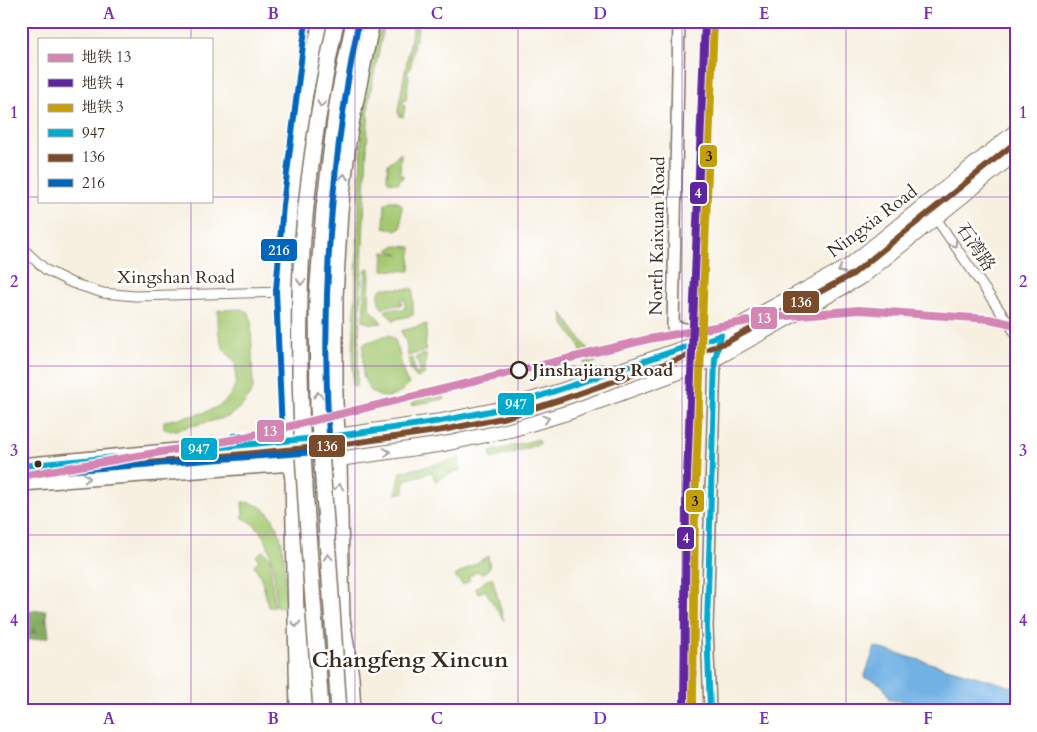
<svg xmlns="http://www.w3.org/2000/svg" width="1037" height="732" font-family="Cardo,'Noto Serif SC',serif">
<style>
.green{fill:#a5c972;stroke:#707a48}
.forest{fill:url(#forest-firs);stroke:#606c41}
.water{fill:#71b1e4;stroke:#566e81}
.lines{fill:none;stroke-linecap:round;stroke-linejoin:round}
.minor-casing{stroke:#7d6f62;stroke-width:11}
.tertiary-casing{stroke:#7d6f62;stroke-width:14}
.secondary-casing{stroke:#7d6f62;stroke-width:16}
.primary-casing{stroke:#7d6f62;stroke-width:18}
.trunk-casing{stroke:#7d6f62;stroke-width:18}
.minor{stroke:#fff;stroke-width:9}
.tertiary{stroke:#fff;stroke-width:11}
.secondary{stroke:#fff;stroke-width:14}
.primary{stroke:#fff;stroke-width:15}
.trunk{stroke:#fff;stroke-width:15}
.trunk-bridge-casing{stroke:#7d6f62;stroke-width:18;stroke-linecap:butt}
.trunk-bridge{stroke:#fff;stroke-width:15}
.bus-1-casing{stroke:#fff;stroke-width:10}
.bus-2-casing{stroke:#fff;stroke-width:10}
.bus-3-casing{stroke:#fff;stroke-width:10}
.bus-1{stroke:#00a9ce;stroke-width:6}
.bus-2{stroke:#7a4b2a;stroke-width:6}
.bus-3{stroke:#0065bd;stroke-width:6}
.metro-1-casing{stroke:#fff;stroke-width:11}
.metro-2-casing{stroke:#fff;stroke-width:11}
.metro-3-casing{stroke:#fff;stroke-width:11}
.metro-1{stroke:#d485b4;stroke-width:8}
.metro-2{stroke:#5f259f;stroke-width:8}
.metro-3{stroke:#c49f09;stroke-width:8}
.oneway{stroke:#a79f9a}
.grid{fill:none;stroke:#7b2cbf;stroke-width:1;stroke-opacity:0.55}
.stop-dot{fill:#fff;stroke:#3b2a1e;stroke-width:2.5}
.bus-dot{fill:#3b2a1e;stroke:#fff;stroke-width:2}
.labels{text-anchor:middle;stroke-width:5;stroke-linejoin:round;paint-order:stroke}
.street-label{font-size:18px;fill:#3b2a1e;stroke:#fff}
.stop-label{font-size:18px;font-weight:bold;fill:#3b2a1e;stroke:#fff;text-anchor:start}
.district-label{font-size:22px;font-weight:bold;fill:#3b2a1e;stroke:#fff}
.line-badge{stroke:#fff;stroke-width:2}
.badge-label{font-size:14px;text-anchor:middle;font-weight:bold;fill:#fff}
.pale-badge-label{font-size:14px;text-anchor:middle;font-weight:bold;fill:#111}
.neatline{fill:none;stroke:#7b2cbf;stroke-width:2}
.grid-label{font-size:16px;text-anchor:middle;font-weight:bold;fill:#7b2cbf}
</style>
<defs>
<pattern id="forest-firs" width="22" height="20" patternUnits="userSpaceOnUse" patternTransform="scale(1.25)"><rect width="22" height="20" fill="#84ad64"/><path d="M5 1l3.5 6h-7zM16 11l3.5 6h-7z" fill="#6d8d52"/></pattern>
</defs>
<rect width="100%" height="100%" fill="#fff"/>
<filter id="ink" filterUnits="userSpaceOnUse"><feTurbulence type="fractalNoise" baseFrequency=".02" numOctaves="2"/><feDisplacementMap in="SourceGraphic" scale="10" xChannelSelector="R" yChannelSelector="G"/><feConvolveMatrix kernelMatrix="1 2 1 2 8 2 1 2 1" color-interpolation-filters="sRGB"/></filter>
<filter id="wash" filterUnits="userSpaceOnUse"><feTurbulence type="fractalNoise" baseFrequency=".0096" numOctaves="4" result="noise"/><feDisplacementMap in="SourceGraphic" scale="20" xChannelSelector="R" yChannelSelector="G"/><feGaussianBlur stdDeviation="1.12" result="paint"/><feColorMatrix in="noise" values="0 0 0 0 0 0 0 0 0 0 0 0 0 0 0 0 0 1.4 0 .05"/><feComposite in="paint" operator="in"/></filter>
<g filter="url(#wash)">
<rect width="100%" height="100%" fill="#f7f0e1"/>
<g class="green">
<path d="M380,21H385L369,99L357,386L354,387L352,385L363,99Z"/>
<path d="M414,21H419L416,40L413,42L414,46L410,70L407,72L409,76L406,100L402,102L405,106L403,117L399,116L398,111Z"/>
<path d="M401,153L400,174L403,175L402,179H399V183L389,182L387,178L388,164Z"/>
<path d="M390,201H397L402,205L401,228L396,230L384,227L385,204Z"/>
<path d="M394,246L411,247L410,271L383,270L384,252L399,254L388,250Z"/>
<path d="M370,268L369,307L382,323L371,324L363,321L366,269Z"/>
<path d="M383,288L413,289V315L393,320L385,311L388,309H405V299H402L401,305L388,306L383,309L379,304V292Z"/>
<path d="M241,309L248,312L251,318L253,389L244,404L228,417L171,431L164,429V421C188,416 227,414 235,385C237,378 235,368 235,361C217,347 218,331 218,310Z"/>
<path d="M562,313L597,362L585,365L579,345L564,324Z"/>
<path d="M427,324L425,351L408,356L406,342L401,331Z"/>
<path d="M387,335C403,337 398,372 409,384C397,397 386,402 370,391L363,376V344Z"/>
<path d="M426,354L425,374L417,378L411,371L408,359L413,358L415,374L421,372L416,357Z"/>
<path d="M420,394L430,397L444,396L445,399L411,405Z"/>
<path d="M539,439L540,444L492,459L490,452Z"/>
<path d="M458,459L460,460L459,472L458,470L435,481L432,472L405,480L404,492L396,494L401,472Z"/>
<path d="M242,502C291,504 284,572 286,607H276C274,578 276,531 243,518Z"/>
<path d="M263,551L270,557L274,607H268C265,592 263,578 254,565L259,561L256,556Z"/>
<path d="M488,556L490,568L481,574L478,571L468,577L470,580L463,585L455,576Z"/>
<path d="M492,577L504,621L485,590L478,594L475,588Z"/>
</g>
<path class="forest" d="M46,610L49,637L21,641V612Z"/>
<path class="water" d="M875,647L1016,688V711H886L889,705L910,707L911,702L889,700C886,686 878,680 864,678Z"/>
</g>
<g filter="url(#ink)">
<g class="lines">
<defs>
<g id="minor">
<path d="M926,204L1016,334"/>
<path d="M21,247L46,270L72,283L103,293L135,296L285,292"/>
</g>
<path id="tertiary" d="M679,21L673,327L721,335L715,359L707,626L710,711"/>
<g id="secondary">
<path d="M337,436L441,421L505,408L560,391L721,335L849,266L1016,131"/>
<path d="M339,459L444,444L510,430L570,412L715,359L863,276L1016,153"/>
</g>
<g id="primary">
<path d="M21,466L333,436"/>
<path d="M21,483L334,460"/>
<path d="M295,490L290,462L285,292L292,206L305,90"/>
<path d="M307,615L309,711"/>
<path d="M342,625L339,459L335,402V296L340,211L350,126"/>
</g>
<g id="trunk">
<path d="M303,103L321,21"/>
<path d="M348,138L372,21"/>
<path d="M293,479L298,711"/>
<path d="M341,612L351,677L353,711"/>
</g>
</defs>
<use href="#minor" class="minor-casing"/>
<use href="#tertiary" class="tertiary-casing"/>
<use href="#secondary" class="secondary-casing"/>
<use href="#primary" class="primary-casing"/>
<use href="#trunk" class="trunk-casing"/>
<use href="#minor" class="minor"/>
<use href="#tertiary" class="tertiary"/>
<use href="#secondary" class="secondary"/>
<use href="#primary" class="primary"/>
<use href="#trunk" class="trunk"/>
<defs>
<g id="trunk-bridge">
<path d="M321,711C312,573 297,434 300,295C302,206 318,108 336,21"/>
<path d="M339,711L318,407L317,296L324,209L337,105L354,21"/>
</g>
</defs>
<use href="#trunk-bridge" class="trunk-bridge-casing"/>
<use href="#trunk-bridge" class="trunk-bridge"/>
<defs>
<g id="bus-1">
<path d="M21,466L337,436L441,421L505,408L721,335"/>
<path d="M710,711L707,626L715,359L721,335"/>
</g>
<path id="bus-2" d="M22,475L338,445L443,430L507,417L563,399L725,343L853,274L1016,142"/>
<g id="bus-3">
<path d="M233,436L282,432L276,291L283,205L306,21"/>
<path d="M21,474L330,451C320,306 330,164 359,21"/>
</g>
</defs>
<use href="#bus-1" class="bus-1-casing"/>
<use href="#bus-2" class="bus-2-casing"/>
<use href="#bus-3" class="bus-3-casing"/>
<use href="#bus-1" class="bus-1"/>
<use href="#bus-2" class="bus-2"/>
<use href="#bus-3" class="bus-3"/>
<defs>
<path id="metro-1" d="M21,476L237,439L649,339L765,318L859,310L989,319L1016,325"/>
<path id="metro-2" d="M684,711L686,503L705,21"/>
<path id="metro-3" d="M693,711L695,503L714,21"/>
</defs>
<use href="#metro-1" class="metro-1-casing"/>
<use href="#metro-2" class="metro-2-casing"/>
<use href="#metro-3" class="metro-3-casing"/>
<use href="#metro-1" class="metro-1"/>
<use href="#metro-2" class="metro-2"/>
<use href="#metro-3" class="metro-3"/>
</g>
<defs><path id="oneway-chevron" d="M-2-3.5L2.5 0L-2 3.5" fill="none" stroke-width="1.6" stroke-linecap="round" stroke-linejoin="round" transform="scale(1.25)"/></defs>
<g class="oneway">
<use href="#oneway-chevron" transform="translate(321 104) rotate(99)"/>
<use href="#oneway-chevron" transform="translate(344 177) rotate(-84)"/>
<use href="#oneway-chevron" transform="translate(954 244) rotate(56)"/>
<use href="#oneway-chevron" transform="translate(841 270) rotate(152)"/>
<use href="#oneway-chevron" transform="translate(301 282) rotate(95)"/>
<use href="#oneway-chevron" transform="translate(318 395) rotate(-91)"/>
<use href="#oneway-chevron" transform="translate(546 419) rotate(-17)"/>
<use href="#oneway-chevron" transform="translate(387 452) rotate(-9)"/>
<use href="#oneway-chevron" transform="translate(87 478) rotate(-4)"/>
<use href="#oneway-chevron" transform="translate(339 487) rotate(-90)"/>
<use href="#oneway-chevron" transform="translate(328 557) rotate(-94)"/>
<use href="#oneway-chevron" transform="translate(296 624) rotate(89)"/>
</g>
</g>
<path class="grid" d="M191,21V39M355,21V711M518,21V711M682,21V711M846,21V711M21,197H39M211,197H1016M191,201V711M21,366H1016M21,535H1016"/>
<circle class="stop-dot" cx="519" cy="370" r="8"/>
<circle class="bus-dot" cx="38" cy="464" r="4.5"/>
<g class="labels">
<g class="street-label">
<text transform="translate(872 221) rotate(-37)" y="6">Ningxia Road</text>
<text transform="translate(657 236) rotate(-89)" y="6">North Kaixuan Road</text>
<text transform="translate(976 247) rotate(56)" y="6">石湾路</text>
<text x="176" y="283">Xingshan Road</text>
</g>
<g class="stop-label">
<text x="532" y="376">Jinshajiang Road</text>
</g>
<g class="district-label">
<text x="410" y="667">Changfeng Xincun</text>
</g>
</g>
<g class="line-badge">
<rect x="699" y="144" width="19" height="24" rx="5" fill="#c49f09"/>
<rect x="689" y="181" width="19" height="24" rx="5" fill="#5f259f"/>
<rect x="260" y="238" width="38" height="24" rx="5" fill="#0065bd"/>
<rect x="782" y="290" width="38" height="24" rx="5" fill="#7a4b2a"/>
<rect x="750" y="306" width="28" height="24" rx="5" fill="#d485b4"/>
<rect x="497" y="392" width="38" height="24" rx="5" fill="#00a9ce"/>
<rect x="256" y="419" width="29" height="24" rx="5" fill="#d485b4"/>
<rect x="308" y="434" width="38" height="24" rx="5" fill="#7a4b2a"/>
<rect x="180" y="437" width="38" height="24" rx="5" fill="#00a9ce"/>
<rect x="685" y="489" width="20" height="24" rx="5" fill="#c49f09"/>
<rect x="676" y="526" width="19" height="24" rx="5" fill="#5f259f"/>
</g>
<g class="badge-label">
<text x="698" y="198">4</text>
<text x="279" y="255">216</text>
<text x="801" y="307">136</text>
<text x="764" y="323">13</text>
<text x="516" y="409">947</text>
<text x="270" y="436">13</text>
<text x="327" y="451">136</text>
<text x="199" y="454">947</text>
<text x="686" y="543">4</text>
</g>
<g class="pale-badge-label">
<text x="709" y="161">3</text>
<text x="695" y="506">3</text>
</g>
<rect width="1037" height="732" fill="none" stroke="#fff" stroke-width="55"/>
<rect x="38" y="38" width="175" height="165" fill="#ffffff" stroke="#b1aaa5"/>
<rect x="48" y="54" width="25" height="8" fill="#d485b4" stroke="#b1aaa5"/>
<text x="82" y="62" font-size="15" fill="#3b2a1e">地铁 13</text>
<rect x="48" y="79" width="25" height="8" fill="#5f259f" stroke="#b1aaa5"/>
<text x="82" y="88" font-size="15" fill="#3b2a1e">地铁 4</text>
<rect x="48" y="104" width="25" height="8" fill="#c49f09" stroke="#b1aaa5"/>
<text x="82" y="112" font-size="15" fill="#3b2a1e">地铁 3</text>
<rect x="48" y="129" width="25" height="8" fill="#00a9ce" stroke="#b1aaa5"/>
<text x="82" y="138" font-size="15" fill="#3b2a1e">947</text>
<rect x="48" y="154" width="25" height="8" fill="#7a4b2a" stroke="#b1aaa5"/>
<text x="82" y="162" font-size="15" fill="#3b2a1e">136</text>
<rect x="48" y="179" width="25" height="8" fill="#0065bd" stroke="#b1aaa5"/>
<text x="82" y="188" font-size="15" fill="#3b2a1e">216</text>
<rect x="28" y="28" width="982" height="676" class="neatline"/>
<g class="grid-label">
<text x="109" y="19">A</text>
<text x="273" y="19">B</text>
<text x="437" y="19">C</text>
<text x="600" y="19">D</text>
<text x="764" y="19">E</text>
<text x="928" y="19">F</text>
<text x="14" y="118">1</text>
<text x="1023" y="118">1</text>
<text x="14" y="287">2</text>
<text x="1023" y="287">2</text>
<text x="14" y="456">3</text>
<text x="1023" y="456">3</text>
<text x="14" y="626">4</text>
<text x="1023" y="626">4</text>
<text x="109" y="724">A</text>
<text x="273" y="724">B</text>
<text x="437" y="724">C</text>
<text x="600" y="724">D</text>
<text x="764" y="724">E</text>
<text x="928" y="724">F</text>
</g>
</svg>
